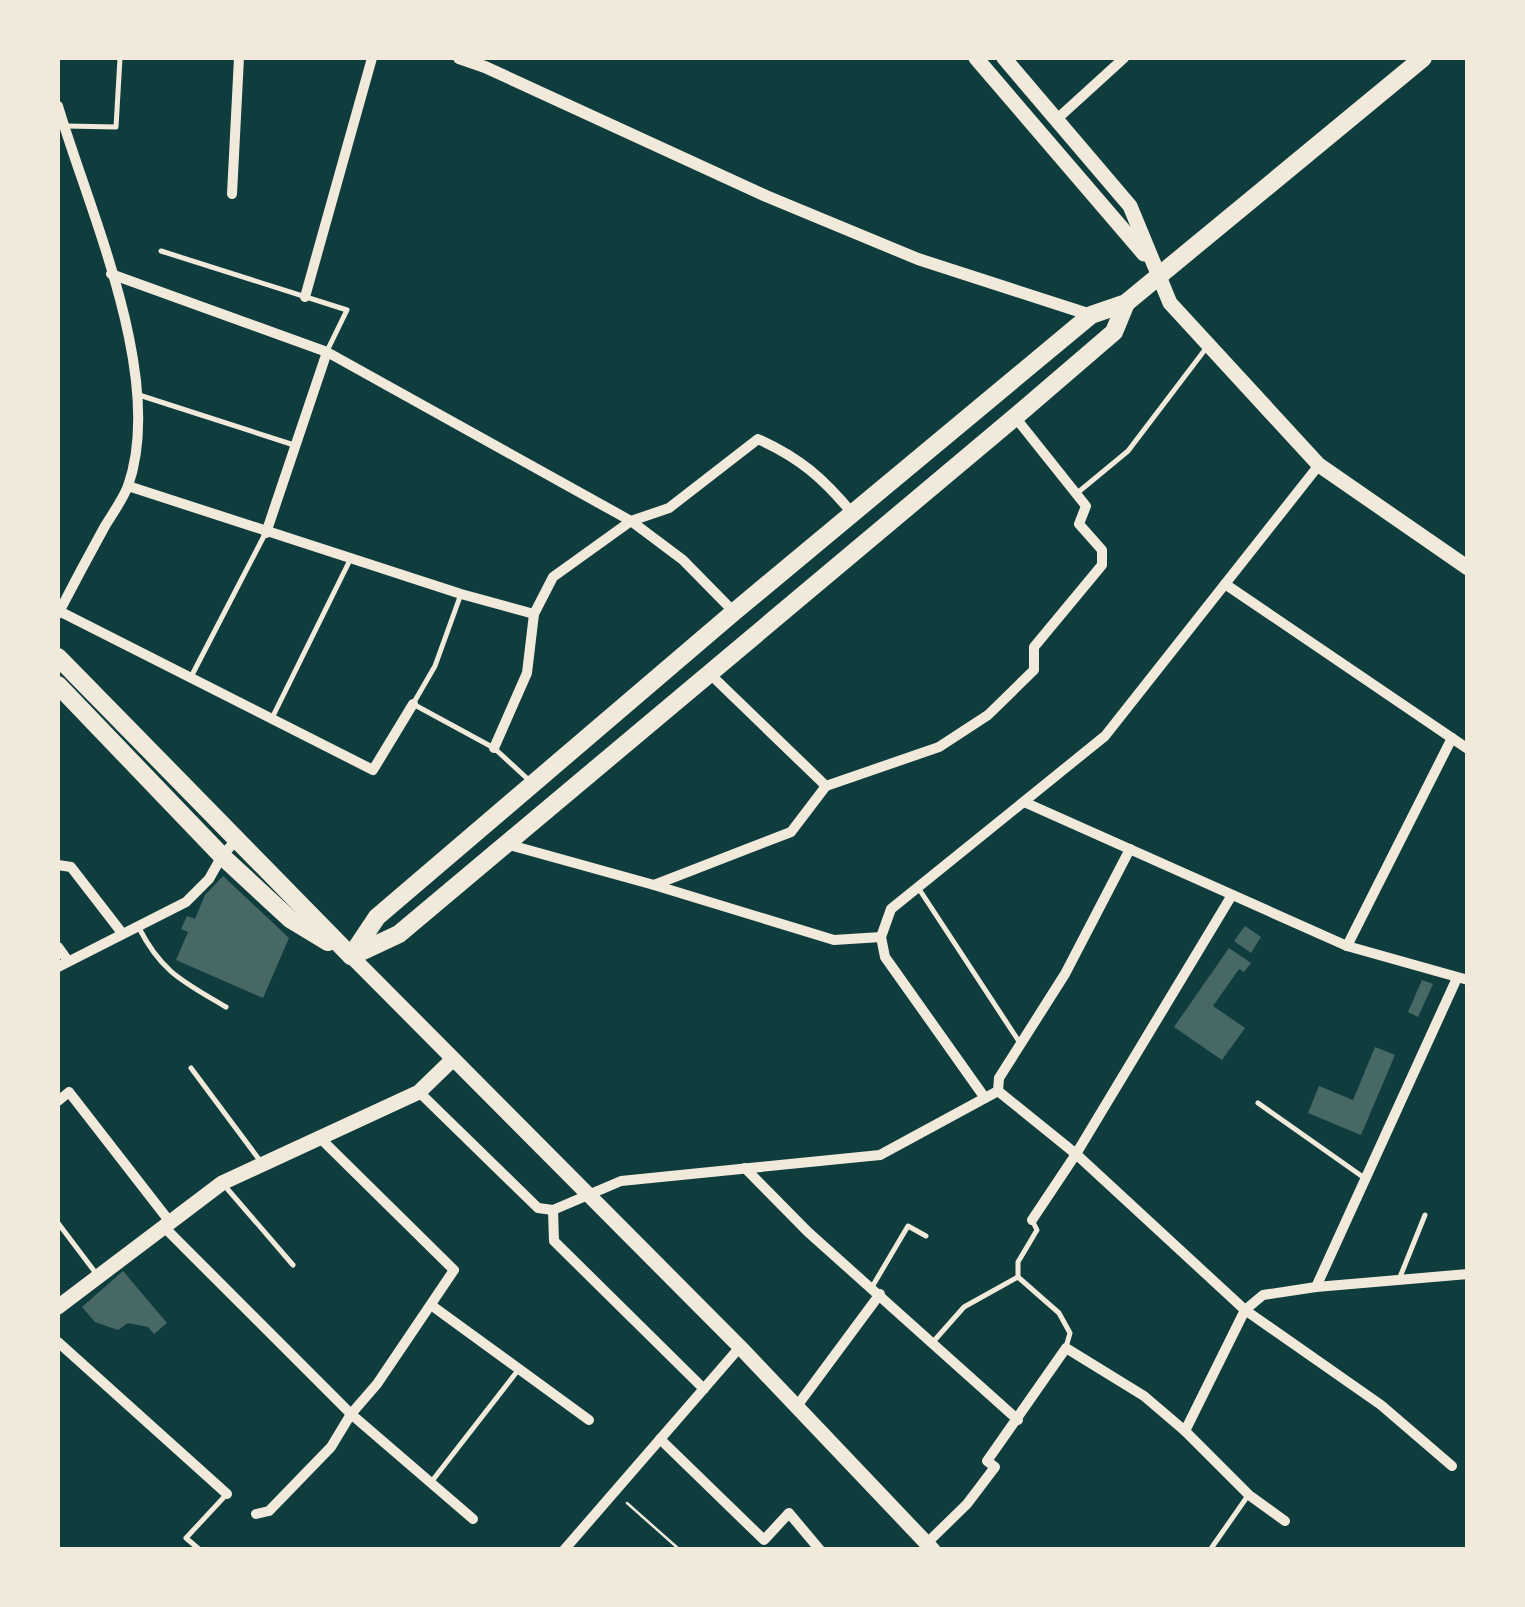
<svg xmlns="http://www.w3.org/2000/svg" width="1525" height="1607" font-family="'Sofia Sans Condensed',sans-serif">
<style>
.building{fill:#486865}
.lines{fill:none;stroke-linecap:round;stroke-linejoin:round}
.path{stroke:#f1e9da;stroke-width:2.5}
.service{stroke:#f1e9da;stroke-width:5}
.minor{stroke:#f1e9da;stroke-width:10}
.tertiary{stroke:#f1e9da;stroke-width:12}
.secondary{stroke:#f1e9da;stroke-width:15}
.primary{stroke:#f1e9da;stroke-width:18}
</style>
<rect width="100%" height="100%" fill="#0f3d3e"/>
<g class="building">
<path d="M223,876L289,938L263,998L176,960L188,932L181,929L187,916L195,919L205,895Z"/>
<path d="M1245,926L1261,937L1251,953L1234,941Z"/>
<path d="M1229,948L1251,963L1244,972L1239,969L1213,1006L1245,1028L1222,1060L1174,1027Z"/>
<path d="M1422,980L1433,984L1418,1017L1408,1012Z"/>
<path d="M1375,1047L1395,1055L1361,1135L1308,1113L1319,1086L1353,1100Z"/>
<path d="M123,1271L167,1323L154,1334L148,1327L128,1323L118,1330L95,1322L82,1307Z"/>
</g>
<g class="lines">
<path class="path" d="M627,1503L680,1550"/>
<g class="service">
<path d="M67,126L116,127L120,58"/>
<path d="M161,251L347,310L328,349"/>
<path d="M139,395L294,445"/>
<path d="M1076,494L1128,451L1207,347"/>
<path d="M461,594L435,666L413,704L494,748L531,782"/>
<path d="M192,675L265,534"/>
<path d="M273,716L350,560"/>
<path d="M919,889L1020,1043"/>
<path d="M139,928C162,973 184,982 226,1007"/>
<path d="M191,1068L261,1162"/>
<path d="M1258,1103L1363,1177"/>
<path d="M224,1185L293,1265"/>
<path d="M58,1223L98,1276"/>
<path d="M1018,1277L1059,1313L1070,1333L1066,1347"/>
<path d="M1400,1277L1425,1215"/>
<path d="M872,1287L908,1226L926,1236"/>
<path d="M933,1342L964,1307L1018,1277V1262L1037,1230L1032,1220"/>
<path d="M432,1481L519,1369"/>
<path d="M200,1550L186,1538L225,1496"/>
<path d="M1210,1550L1247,1497"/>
</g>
<g class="minor">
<path d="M58,106C89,211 166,378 128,486C123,499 113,513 105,526C89,555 73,585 58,614"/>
<path d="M1057,119L1124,58"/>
<path d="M232,194L239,58"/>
<path d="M111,274L327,352L631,521L683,560L734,612"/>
<path d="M305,297L372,58"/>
<path d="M128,486L461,594L534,614L553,577L631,521L669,508L758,439C800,458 823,478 852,513"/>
<path d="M266,533L327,352"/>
<path d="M1225,584L1468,749"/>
<path d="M59,611L373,770L413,704"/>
<path d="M709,673L826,786"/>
<path d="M494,748L527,673L534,614"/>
<path d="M1024,802L1347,946L1468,980"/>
<path d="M506,844L654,885L834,940L881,937"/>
<path d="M58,865L71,867L122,933"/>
<path d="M654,885L791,832L826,786L939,747L988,715L1034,670V647L1102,565V550L1079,524L1086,506L1015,417"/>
<path d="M1347,946L1452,738"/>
<path d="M58,947L68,961"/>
<path d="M58,967L186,902L209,879L222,856L237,839"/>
<path d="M998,1091L999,1078L1065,974L1130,849"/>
<path d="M419,1092L538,1208L553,1210L621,1181L880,1155L998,1091L1076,1154L1245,1310L1263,1295L1316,1287L1468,1274"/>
<path d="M985,1098L885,957L881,937L891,909L1105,736L1319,465"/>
<path d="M58,1101L69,1092L170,1222"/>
<path d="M745,1168L808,1232L1018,1420"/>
<path d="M553,1210L554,1241L704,1389"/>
<path d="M1032,1220L1076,1154L1232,895"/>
<path d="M164,1227L351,1414L473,1519"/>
<path d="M1316,1287L1457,978"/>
<path d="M431,1305L589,1420"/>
<path d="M58,1342L227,1494"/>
<path d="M797,1406L880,1294"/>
<path d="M1185,1431L1249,1495L1285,1521"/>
<path d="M660,1439L764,1540L789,1513L820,1550"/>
<path d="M256,1514L269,1511L331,1447L351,1414L377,1384L454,1270L320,1138"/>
<path d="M927,1543L967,1504L995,1467L987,1461L1066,1348L1144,1396L1185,1431L1245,1310L1381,1405L1452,1466"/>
<path d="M564,1550L740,1347"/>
</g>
<path class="tertiary" d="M459,58L485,67L766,196L918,259L1091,315"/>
<g class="secondary">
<path d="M976,58L1144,254"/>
<path d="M1004,58L1130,206L1170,303L1319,465L1468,568"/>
<path d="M351,956L740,1347L933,1550"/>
<path d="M58,1307L222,1183L419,1092L452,1060"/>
</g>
<g class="primary">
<path d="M58,657L351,956"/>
<path d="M58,685L222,856L290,919L328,942"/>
<path d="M351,956L377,917L734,612L1091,315L1126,303L1423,58"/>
<path d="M352,956L399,934L1015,417L1114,332L1126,303"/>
</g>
</g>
<rect width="1525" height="1607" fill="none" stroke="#f1e9da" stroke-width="120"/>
</svg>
